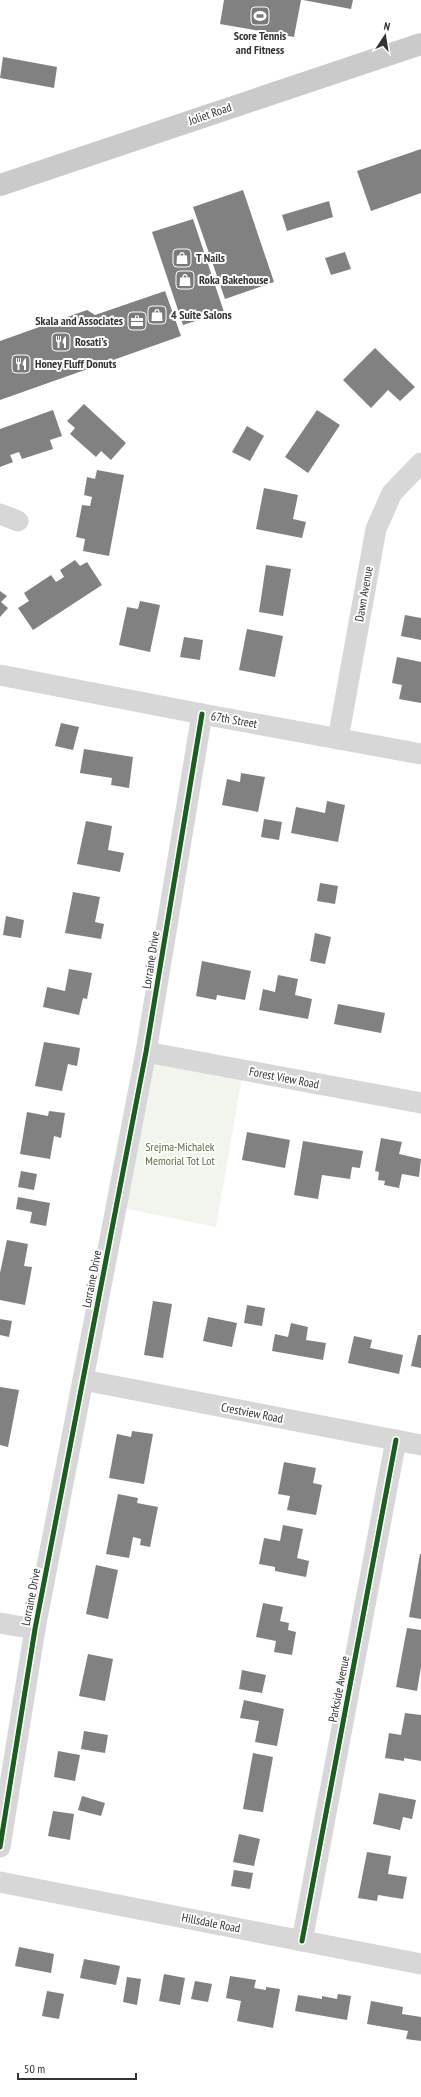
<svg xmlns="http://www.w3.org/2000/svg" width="421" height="2097" font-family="'PT Sans Narrow',sans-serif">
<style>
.green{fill:#f1f5ed}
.building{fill:#818181}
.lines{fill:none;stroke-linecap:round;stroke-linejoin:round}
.minor{stroke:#d7d7d7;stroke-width:21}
.major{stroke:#cacaca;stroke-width:22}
.cycleway-casing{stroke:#fff;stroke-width:8}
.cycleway{stroke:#1b5e20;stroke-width:5}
.labels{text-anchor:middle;stroke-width:4;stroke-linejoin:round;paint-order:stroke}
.poi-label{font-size:12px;font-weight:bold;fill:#333;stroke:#fff;text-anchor:start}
.street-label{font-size:12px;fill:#333;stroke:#fff}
.park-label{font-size:12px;fill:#56703f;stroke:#fff}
</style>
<rect width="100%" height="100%" fill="#fff"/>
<path class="green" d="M156,1063L242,1077L216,1227L123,1208L152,1065Z"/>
<g class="building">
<path d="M224,0H301L294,37L220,24Z"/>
<path d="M303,0H353L351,9Z"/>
<path d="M3,57L57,67L54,88L0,78Z"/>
<path d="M421,149V193L371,211L357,171Z"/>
<path d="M243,190L274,282L225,299L193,207Z"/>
<path d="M329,201L333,217L287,231L282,215Z"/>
<path d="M193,219L224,312L183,325L152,232Z"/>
<path d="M345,252L351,269L331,275L325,258Z"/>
<path d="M165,291L181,336L0,400V341L87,310L95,315Z"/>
<path d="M375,348L415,387L400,401L388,390L371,408L343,380Z"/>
<path d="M84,404L126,443L111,460L101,451L96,457L70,434L75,428L67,421Z"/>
<path d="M53,410L62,436L50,440L53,449L22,459L19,452L10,455L13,462L0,467V429Z"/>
<path d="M317,410L340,425L308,473L285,457Z"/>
<path d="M247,426L264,436L250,461L232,452Z"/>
<path d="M97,470L124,475L109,556L83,551L85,539L76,537L82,505L90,506L92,497L84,495L87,477L95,479Z"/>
<path d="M264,488L298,495L293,519L306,522L302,538L256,529Z"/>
<path d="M75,560L80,566L87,562L102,585L33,630L18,608L29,601L24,593L51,575L56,582L64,577L60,570Z"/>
<path d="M266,565L291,569L283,616L259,612Z"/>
<path d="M0,591L7,596L1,602L8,608L0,617Z"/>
<path d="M140,601L160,605L150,652L119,645L127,607L138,609Z"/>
<path d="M405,615L421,618V640L401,636Z"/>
<path d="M247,629L283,636L275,677L239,670Z"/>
<path d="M184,637L203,640L200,660L180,657Z"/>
<path d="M397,657L421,662V703L399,699L402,685L392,683Z"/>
<path d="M61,723L79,727L73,750L55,746Z"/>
<path d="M84,749L133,757L129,788L111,785L112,778L80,773Z"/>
<path d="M241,773L265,777L258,812L222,805L227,779L240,782Z"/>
<path d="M327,801L345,805L338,842L291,833L296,807L325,813Z"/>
<path d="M264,819L282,822L279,840L261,837Z"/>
<path d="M86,821L112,826L108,850L124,853L120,872L77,864Z"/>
<path d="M320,883L338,886L335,904L317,901Z"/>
<path d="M73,892L100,897L95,922L104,924L101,939L65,933Z"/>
<path d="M6,916L24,920L21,938L3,935Z"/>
<path d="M315,933L331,937L325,964L310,961Z"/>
<path d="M202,961L251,971L245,1000L217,995L216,1000L196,996Z"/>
<path d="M69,969L92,973L87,999L83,998L79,1015L43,1007L47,987L65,991Z"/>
<path d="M278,975L298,979L295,995L312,999L308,1019L259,1010L263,989L275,992Z"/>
<path d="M338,1004L385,1013L381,1033L334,1024Z"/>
<path d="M44,1042L80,1048L77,1066L68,1064L62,1091L35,1086Z"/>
<path d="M49,1111L65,1113L61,1138L54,1136L50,1159L20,1154L27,1112L48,1116Z"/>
<path d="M247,1132L290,1140L285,1168L242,1160Z"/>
<path d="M381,1138L402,1142L399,1154L421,1159L419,1177L402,1174L399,1188L384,1185L385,1181L378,1180L379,1172L375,1171Z"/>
<path d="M303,1141L363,1151L360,1168L352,1167L350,1179L322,1175L318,1199L294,1195Z"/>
<path d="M21,1171L37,1174L34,1190L18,1187Z"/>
<path d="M18,1197L50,1203L46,1226L30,1223L32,1212L16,1209Z"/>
<path d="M7,1240L28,1244L24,1266L32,1267L25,1305L0,1300V1273Z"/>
<path d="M153,1301L172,1304L163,1358L144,1355Z"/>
<path d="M247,1305L265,1308L262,1326L244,1323Z"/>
<path d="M208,1317L237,1323L232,1347L203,1341Z"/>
<path d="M0,1319L12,1321L9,1337L0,1335Z"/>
<path d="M291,1323L308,1327L306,1340L326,1343L323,1360L272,1351L275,1334L288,1337Z"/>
<path d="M418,1335H421V1368L411,1366Z"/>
<path d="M354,1336L372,1340L370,1348L403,1355L399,1374L348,1363Z"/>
<path d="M0,1387L19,1390L8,1447L0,1445Z"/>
<path d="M132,1431L153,1434L144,1484L109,1478L117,1434L131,1437Z"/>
<path d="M284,1462L316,1468L313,1483L322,1485L316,1515L287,1510L290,1496L278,1494Z"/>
<path d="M118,1494L138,1498L137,1503L158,1507L150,1547L140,1545L141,1539L133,1537L129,1558L106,1554Z"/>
<path d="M283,1525L303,1529L297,1558L309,1561L306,1577L275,1571V1567L259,1564L264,1538L280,1541Z"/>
<path d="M420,1554H421V1619L409,1617Z"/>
<path d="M96,1565L118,1570L108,1619L86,1614Z"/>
<path d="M263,1603L283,1607L280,1621L289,1623L288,1630L296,1632L292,1655L274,1652L276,1641L256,1637Z"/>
<path d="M407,1628L421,1630V1667L417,1691L396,1687Z"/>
<path d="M88,1654L113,1659L105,1701L79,1696Z"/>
<path d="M242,1670L266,1675L262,1693L239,1689Z"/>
<path d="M244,1700L284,1709L277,1746L255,1742L259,1721L240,1718Z"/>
<path d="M405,1713L421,1715V1761L404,1758V1761L385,1758L389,1733L401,1735Z"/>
<path d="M84,1731L108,1735L105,1753L81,1749Z"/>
<path d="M58,1751L80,1755L75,1781L54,1777Z"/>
<path d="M253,1753L273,1757L263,1812L243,1809Z"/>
<path d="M379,1793L416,1800L412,1819L403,1817L400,1830L373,1824Z"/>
<path d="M82,1796L105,1803L101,1816L78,1810Z"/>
<path d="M53,1811L74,1814L70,1840L48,1836Z"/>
<path d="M239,1834L260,1839L254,1866L233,1862Z"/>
<path d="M367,1852L391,1856L388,1874L407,1877L403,1899L378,1895L377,1901L358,1898Z"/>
<path d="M234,1870L253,1873L250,1889L231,1886Z"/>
<path d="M19,1947L54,1954L51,1973L15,1966Z"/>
<path d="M84,1959L120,1966L116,1985L80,1978Z"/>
<path d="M164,1974L185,1978L180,2005L159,2001Z"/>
<path d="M230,1976L256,1980L254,1988L266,1990V1987L280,1989L273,2028L237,2021L241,2001L226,1998Z"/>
<path d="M127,1977L141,1979L137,2005L123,2002Z"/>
<path d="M195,1981L212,1984L208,2002L191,1999Z"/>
<path d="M47,1991L64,1994L59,2019L42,2016Z"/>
<path d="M338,1994L351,1996L347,2020L295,2011L298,1995L322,1999V1996L337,1999Z"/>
<path d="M371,2001L403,2007L402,2014L421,2017V2041L406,2039L408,2031L367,2024Z"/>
</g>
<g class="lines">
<g class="minor">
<path d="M0,514L18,521"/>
<path d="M0,675L202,714L421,754"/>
<path d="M338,739L376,529L392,493L421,463"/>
<path d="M146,1052L421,1103"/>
<path d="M83,1380L421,1445"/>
<path d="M0,1623L35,1629"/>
<path d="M0,1847L35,1629L146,1052L202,714"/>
<path d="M0,1882L421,1964"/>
<path d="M302,1941L396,1440"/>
</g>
<path class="major" d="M0,185L421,44"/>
<defs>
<g id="cycleway">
<path d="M0,1847L35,1629L146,1052L202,714"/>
<path d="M302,1941L396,1440"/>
</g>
</defs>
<use href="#cycleway" class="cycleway-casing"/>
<use href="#cycleway" class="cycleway"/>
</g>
<defs>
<symbol id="stadium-square" viewBox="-11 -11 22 22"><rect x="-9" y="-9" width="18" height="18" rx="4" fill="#7a7a7a" stroke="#fff"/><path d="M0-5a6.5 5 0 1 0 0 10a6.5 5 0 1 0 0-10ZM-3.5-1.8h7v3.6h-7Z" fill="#fff"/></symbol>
<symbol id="shop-square" viewBox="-11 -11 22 22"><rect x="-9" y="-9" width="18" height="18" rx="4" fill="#7a7a7a" stroke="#fff"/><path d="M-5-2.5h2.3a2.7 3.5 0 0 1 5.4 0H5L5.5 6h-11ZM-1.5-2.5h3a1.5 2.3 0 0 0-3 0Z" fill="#fff"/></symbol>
<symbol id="office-square" viewBox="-11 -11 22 22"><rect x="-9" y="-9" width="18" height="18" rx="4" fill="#7a7a7a" stroke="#fff"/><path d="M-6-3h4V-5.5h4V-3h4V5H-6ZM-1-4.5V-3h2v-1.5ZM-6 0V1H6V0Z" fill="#fff"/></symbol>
<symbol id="restaurant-square" viewBox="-11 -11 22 22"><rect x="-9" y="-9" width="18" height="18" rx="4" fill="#7a7a7a" stroke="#fff"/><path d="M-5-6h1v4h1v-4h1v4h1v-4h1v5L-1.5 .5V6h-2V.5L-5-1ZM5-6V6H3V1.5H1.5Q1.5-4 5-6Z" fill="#fff"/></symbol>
</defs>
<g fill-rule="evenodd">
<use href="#stadium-square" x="249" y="5" width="22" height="22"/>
<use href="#shop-square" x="171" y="247" width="22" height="22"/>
<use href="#shop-square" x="174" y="269" width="22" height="22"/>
<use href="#shop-square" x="146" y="304" width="22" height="22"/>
<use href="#office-square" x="126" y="310" width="22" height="22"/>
<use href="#restaurant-square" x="50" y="331" width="22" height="22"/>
<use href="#restaurant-square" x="10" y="353" width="22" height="22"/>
</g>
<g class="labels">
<g class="poi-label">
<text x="260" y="40" text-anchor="middle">Score Tennis<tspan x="260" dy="14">and Fitness</tspan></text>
<text x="196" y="262">T Nails</text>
<text x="199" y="284">Roka Bakehouse</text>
<text x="171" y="319">4 Suite Salons</text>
<text x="123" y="325" text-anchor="end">Skala and Associates</text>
<text x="75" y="346">Rosati's</text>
<text x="35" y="368">Honey Fluff Donuts</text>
</g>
<g class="street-label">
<text transform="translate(210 114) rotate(-19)" y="4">Joliet Road</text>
<text transform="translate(364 594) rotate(-80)" y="4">Dawn Avenue</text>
<text transform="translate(234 720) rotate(10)" y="4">67th Street</text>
<text transform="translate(151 960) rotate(-81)" y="4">Lorraine Drive</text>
<text transform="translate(284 1078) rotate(11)" y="4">Forest View Road</text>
<text transform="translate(92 1279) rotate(-79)" y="4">Lorraine Drive</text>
<text transform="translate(252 1413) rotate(11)" y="4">Crestview Road</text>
<text transform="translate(31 1597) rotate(-79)" y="4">Lorraine Drive</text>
<text transform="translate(339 1689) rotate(-79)" y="4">Parkside Avenue</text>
<text transform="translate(211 1923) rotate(11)" y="4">Hillsdale Road</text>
</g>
<g class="park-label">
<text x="180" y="1151">Srejma-Michalek<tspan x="180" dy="14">Memorial Tot Lot</tspan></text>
</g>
</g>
<g transform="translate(385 36) rotate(12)" stroke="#ffffff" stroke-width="3" paint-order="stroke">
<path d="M0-3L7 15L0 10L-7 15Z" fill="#333333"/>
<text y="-6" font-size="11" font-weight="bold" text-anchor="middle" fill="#333333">N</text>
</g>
<path d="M18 2073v6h118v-6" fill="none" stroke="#333333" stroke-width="2"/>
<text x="24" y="2073" font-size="12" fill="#333333" stroke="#ffffff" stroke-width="3" paint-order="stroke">50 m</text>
</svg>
